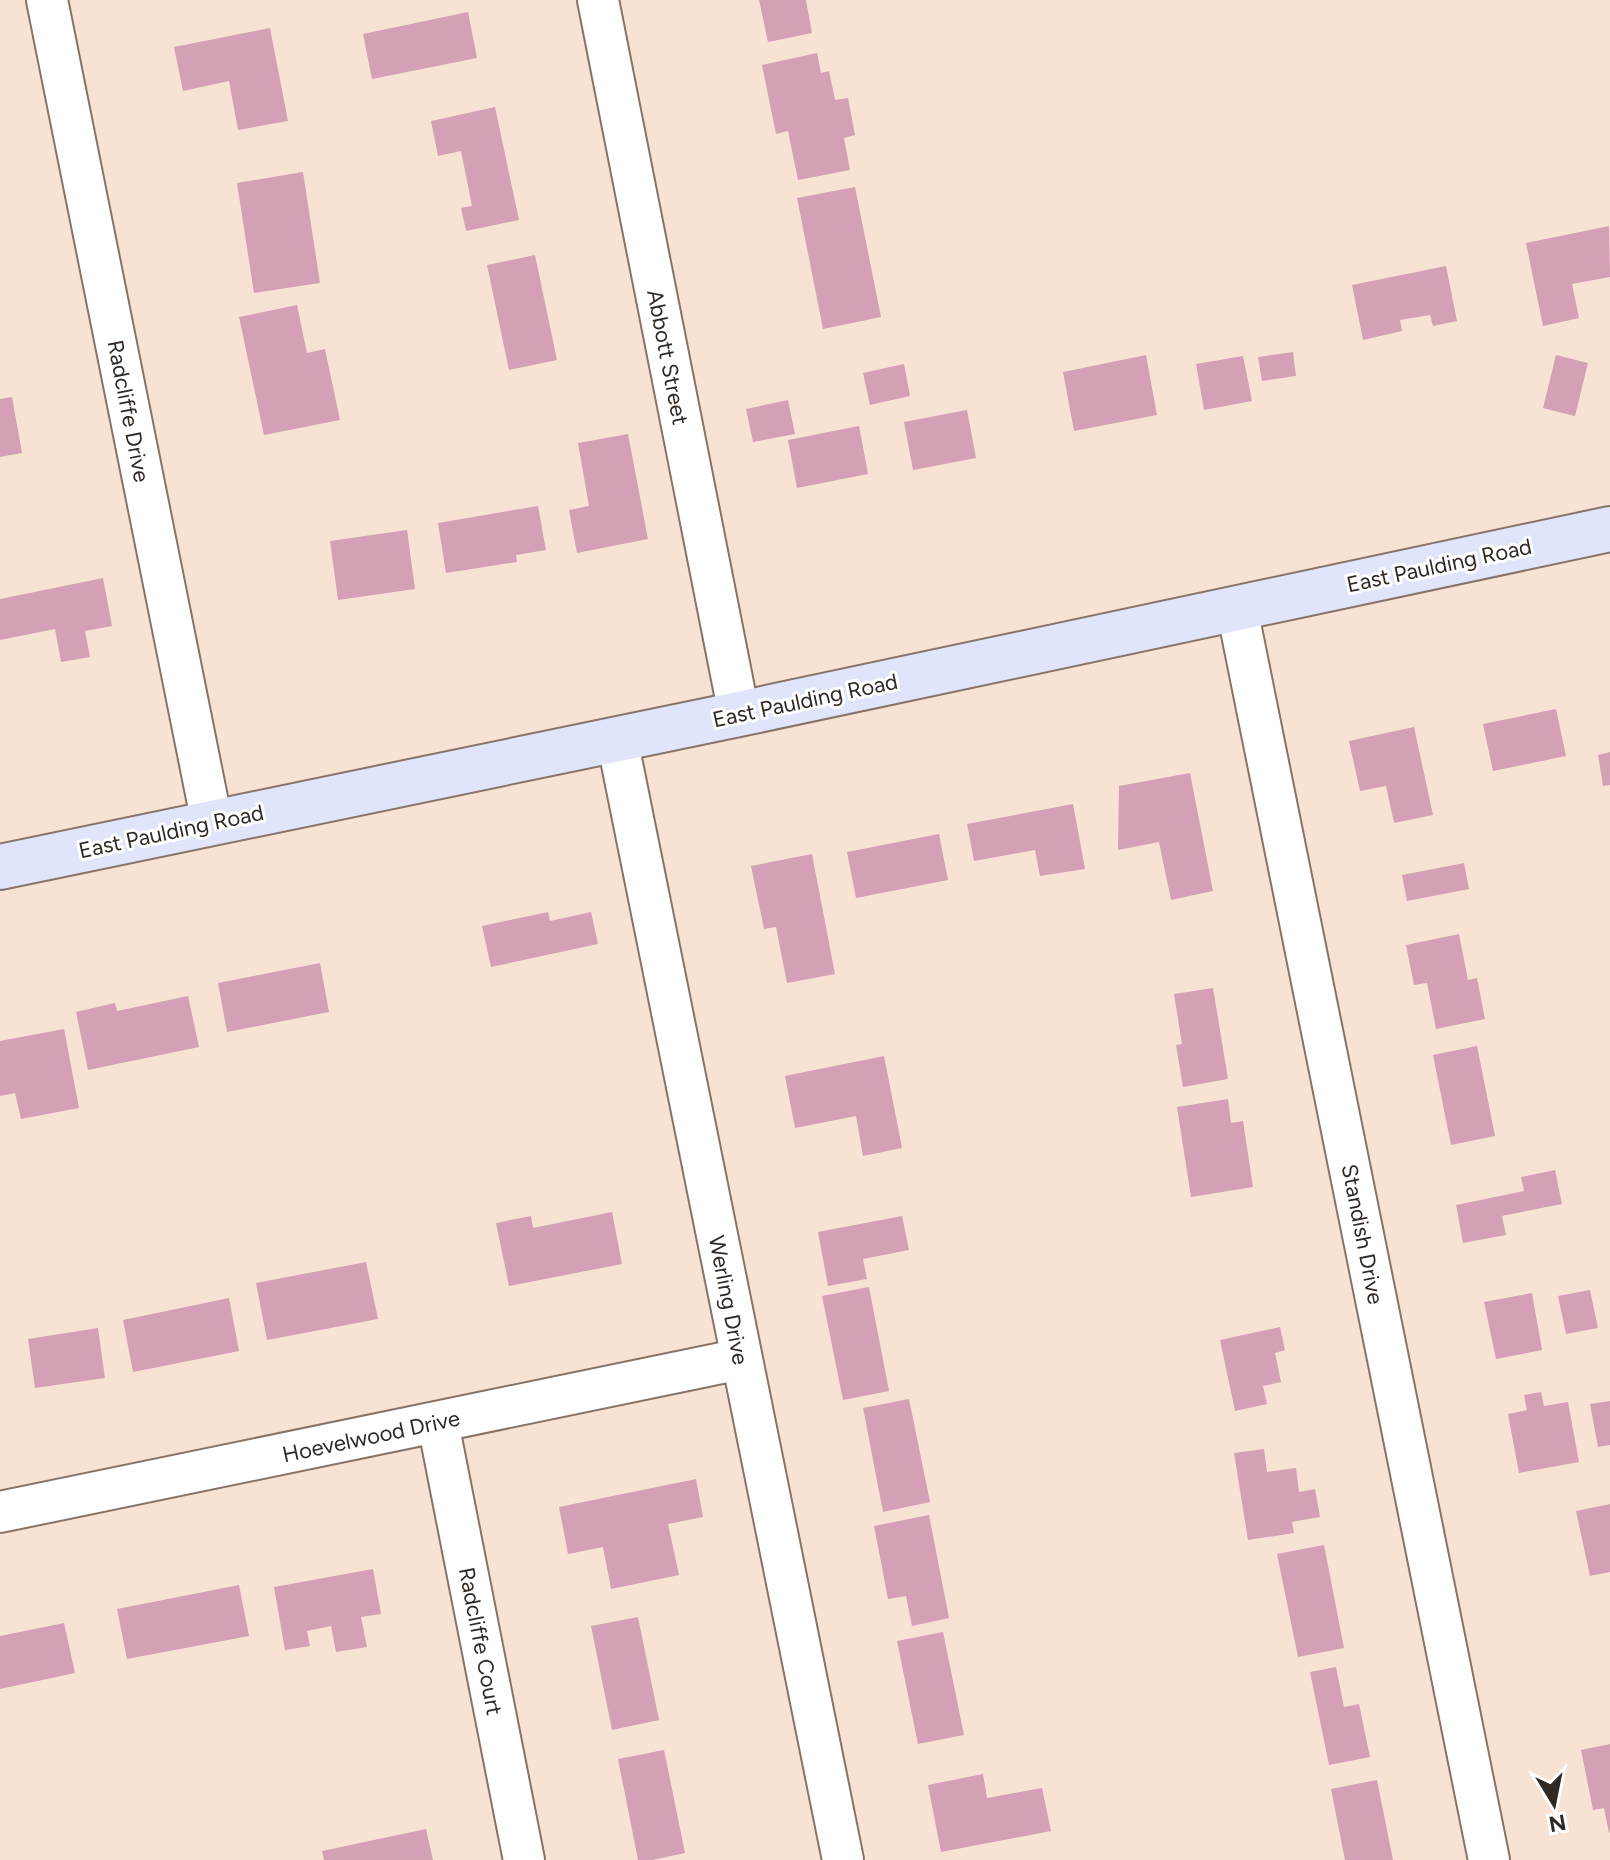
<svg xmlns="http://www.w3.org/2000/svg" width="1610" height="1860" font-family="Figtree,sans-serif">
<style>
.building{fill:#d4a0b6}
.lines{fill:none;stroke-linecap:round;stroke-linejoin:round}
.minor-casing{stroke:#877467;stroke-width:44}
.secondary-casing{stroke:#877467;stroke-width:48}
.minor{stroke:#fff;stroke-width:40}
.secondary{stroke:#e1e5fc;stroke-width:44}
.labels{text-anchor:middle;stroke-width:6;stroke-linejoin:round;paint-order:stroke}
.street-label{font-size:22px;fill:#302823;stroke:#fff}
</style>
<rect width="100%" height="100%" fill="#f8e2d4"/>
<g class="building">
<path d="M759,0H806L812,33L768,42Z"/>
<path d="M468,12L477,58L372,79L363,34Z"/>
<path d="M270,28L288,121L238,130L229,81L183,91L174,47Z"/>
<path d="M817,53L821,73L829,71L835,100L848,98L855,135L844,138L850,170L798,180L788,131L776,134L762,65Z"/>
<path d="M495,107L519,220L466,231L461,208L472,206L461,151L438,156L431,121Z"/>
<path d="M303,172L320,283L254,293L237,183Z"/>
<path d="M855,187L881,317L823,329L797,198Z"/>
<path d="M1609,226L1610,277L1572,284L1579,318L1543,326L1526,243Z"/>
<path d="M535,255L557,360L509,370L487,265Z"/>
<path d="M1446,266L1457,321L1433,326L1430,315L1400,320L1402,331L1363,340L1352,285Z"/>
<path d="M297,305L307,353L325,349L340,420L264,435L239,317Z"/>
<path d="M1293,352L1296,376L1262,381L1258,357Z"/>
<path d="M1146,355L1157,415L1074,431L1063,372Z"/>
<path d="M1556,355L1588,363L1575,416L1543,408Z"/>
<path d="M1243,356L1252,401L1204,410L1196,364Z"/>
<path d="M904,364L910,396L870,405L863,373Z"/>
<path d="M12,397L22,453L0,457V399Z"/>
<path d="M788,400L795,434L753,442L746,409Z"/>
<path d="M967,410L976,458L913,470L904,422Z"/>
<path d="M859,426L868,474L797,488L788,440Z"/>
<path d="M628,434L648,539L577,553L569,510L589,506L578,443Z"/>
<path d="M538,506L546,550L516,555L517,562L446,573L438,523Z"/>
<path d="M407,530L415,589L338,600L330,541Z"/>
<path d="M103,578L112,626L85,631L90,657L61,662L55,629L0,640V599Z"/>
<path d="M1556,709L1566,756L1493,771L1483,724Z"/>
<path d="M1414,727L1433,815L1394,823L1386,786L1360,791L1349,741Z"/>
<path d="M1610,752V785L1603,786L1598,755Z"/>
<path d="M1190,773L1213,891L1171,900L1159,842L1118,850L1119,786Z"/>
<path d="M1073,804L1085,869L1040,876L1035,850L974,861L967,824Z"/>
<path d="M939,834L948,880L856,898L847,852Z"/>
<path d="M812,854L835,974L787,983L776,927L764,929L751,866Z"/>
<path d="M1464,863L1469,889L1407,901L1402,875Z"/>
<path d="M548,912L550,921L591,912L598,944L491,967L482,926Z"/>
<path d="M1459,934L1468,980L1477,978L1485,1019L1436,1029L1427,983L1414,985L1406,945Z"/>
<path d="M320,963L329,1012L227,1032L218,983Z"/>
<path d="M1213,988L1228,1079L1183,1087L1176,1045L1182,1044L1174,994Z"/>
<path d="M188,996L199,1047L88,1070L76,1012L115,1003L117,1011Z"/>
<path d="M64,1029L79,1108L21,1119L15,1093L0,1096V1041Z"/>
<path d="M1477,1046L1495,1136L1451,1145L1433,1055Z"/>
<path d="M884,1056L902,1148L863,1156L856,1116L795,1128L785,1076Z"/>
<path d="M1228,1099L1231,1123L1243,1121L1253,1187L1191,1197L1177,1107Z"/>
<path d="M1555,1170L1562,1204L1502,1216L1506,1235L1463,1243L1456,1205L1524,1191L1521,1177Z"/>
<path d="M612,1212L622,1264L509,1286L496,1223L531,1216L533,1228Z"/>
<path d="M902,1216L909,1250L863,1259L867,1279L828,1286L818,1232Z"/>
<path d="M366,1262L378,1319L267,1340L256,1283Z"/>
<path d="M869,1287L889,1391L843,1400L822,1296Z"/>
<path d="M1590,1290L1598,1328L1566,1334L1558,1296Z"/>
<path d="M1532,1293L1542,1350L1496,1359L1484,1302Z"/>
<path d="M229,1298L239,1351L133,1372L123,1320Z"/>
<path d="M1280,1327L1285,1350L1275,1353L1281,1382L1263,1386L1267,1404L1235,1411L1220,1340Z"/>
<path d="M98,1328L105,1378L35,1388L28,1339Z"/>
<path d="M1541,1392L1544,1406L1568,1402L1579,1462L1519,1473L1508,1414L1527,1410L1524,1395Z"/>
<path d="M909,1399L930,1502L883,1512L863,1408Z"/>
<path d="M1610,1401V1445L1598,1447L1590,1404Z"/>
<path d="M1264,1449L1267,1472L1296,1468L1299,1492L1315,1489L1320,1517L1292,1522L1294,1533L1248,1540L1234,1453Z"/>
<path d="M696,1479L703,1517L668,1524L679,1575L611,1589L603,1547L568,1554L559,1507Z"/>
<path d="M1610,1504V1572L1590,1576L1576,1511Z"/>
<path d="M929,1515L949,1618L912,1626L906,1596L888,1599L874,1526Z"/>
<path d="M1324,1545L1344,1648L1298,1657L1277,1554Z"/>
<path d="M373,1569L381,1614L361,1617L367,1647L336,1652L331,1626L307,1631L310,1646L285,1650L274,1587Z"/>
<path d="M239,1585L249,1636L127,1659L117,1609Z"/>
<path d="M638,1617L659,1720L612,1730L591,1626Z"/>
<path d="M64,1623L75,1673L0,1689V1636Z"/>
<path d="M943,1632L964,1735L918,1744L897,1641Z"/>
<path d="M1336,1667L1344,1707L1359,1704L1370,1757L1329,1765L1310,1672Z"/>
<path d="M1610,1744V1832L1609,1833L1604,1808L1593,1810L1581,1750Z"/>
<path d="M664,1750L685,1853L652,1860H638L618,1759Z"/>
<path d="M983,1774L987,1798L1042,1788L1051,1831L941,1852L928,1785Z"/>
<path d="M1377,1780L1393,1860H1345L1331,1789Z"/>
<path d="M426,1829L433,1860H324L322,1851Z"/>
</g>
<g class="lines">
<defs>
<g id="minor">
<path d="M47,0L212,823"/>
<path d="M598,0L739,714"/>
<path d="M1237,609L1489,1860"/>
<path d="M617,739L843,1860"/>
<path d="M438,1423L524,1860"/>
<path d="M0,1512L741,1359"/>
</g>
<path id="secondary" d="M0,867L739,714L1610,529"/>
</defs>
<use href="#minor" class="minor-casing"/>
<use href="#secondary" class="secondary-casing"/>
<use href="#minor" class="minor"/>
<use href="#secondary" class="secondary"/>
</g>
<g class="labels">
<g class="street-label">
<text transform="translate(668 357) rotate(79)" y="8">Abbott Street</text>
<text transform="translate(129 411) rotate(79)" y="8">Radcliffe Drive</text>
<text transform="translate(1439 565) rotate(-12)" y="8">East Paulding Road</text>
<text transform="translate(805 700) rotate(-12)" y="8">East Paulding Road</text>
<text transform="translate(171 831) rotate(-12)" y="8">East Paulding Road</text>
<text transform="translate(1363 1234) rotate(79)" y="8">Standish Drive</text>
<text transform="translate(729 1300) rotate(79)" y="8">Werling Drive</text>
<text transform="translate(371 1436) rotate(-12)" y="8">Hoevelwood Drive</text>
<text transform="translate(481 1641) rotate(79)" y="8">Radcliffe Court</text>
</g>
</g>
<g transform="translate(1554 1804) rotate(170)" stroke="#ffffff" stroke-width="6" paint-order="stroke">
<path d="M0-6L14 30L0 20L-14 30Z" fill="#302823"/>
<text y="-12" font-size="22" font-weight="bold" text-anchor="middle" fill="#302823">N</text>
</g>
</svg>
